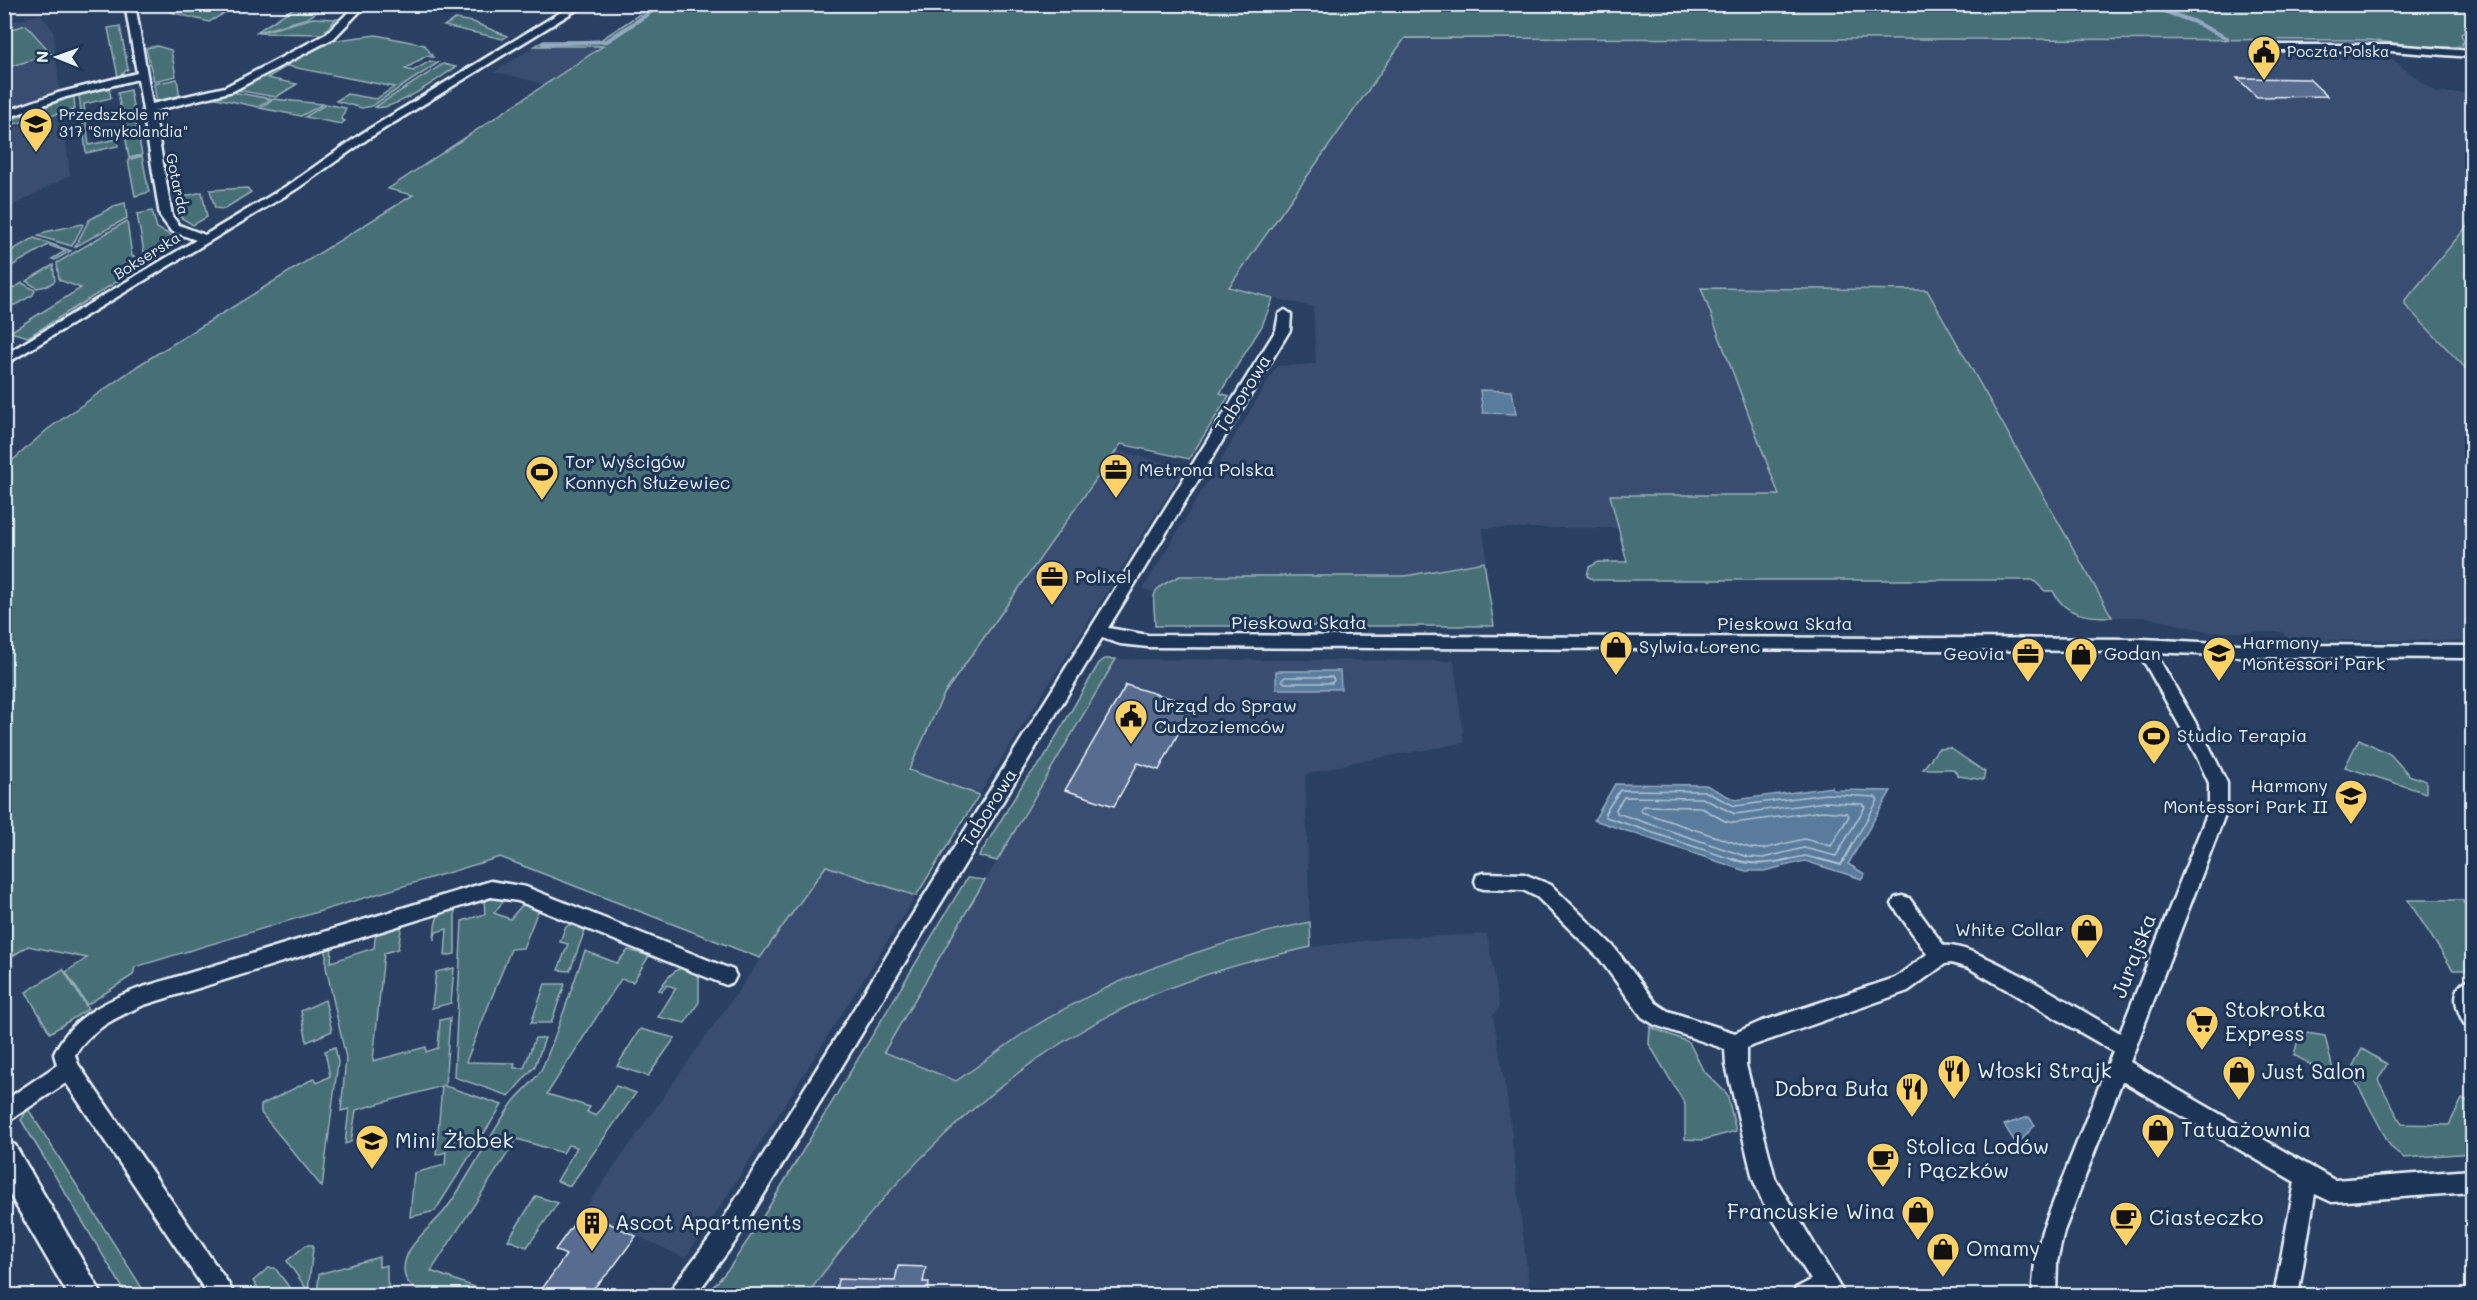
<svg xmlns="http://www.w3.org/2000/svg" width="2477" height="1300" font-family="Mali,sans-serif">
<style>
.built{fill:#374d70}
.green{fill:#477076;stroke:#98b0b7;stroke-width:1.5}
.water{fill:#5a7b9c;stroke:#93aac1;stroke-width:1.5}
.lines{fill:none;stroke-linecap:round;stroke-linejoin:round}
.shore-far1{stroke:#afc2d3;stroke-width:1.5}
.shore{stroke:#afc2d3;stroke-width:2}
.stream{stroke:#93aac1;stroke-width:4}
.building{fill:#586c90;stroke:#e8f1f8;stroke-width:1.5}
.street-casing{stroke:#e8f1f8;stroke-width:5}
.secondary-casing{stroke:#e8f1f8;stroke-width:5}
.street{fill:#1d3557;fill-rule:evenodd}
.secondary{fill:#1d3557;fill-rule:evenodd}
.labels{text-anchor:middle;stroke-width:6;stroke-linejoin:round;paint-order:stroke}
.far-poi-label{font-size:15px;fill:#e8f1f8;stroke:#1d3557;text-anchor:start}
.far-street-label{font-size:15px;fill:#e8f1f8;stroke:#1d3557}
.street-label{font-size:18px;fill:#e8f1f8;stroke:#1d3557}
.poi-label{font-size:18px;fill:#e8f1f8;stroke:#1d3557;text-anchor:start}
.near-street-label{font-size:21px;fill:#e8f1f8;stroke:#1d3557}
.near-poi-label{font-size:21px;fill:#e8f1f8;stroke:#1d3557;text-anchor:start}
</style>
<rect width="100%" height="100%" fill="#294062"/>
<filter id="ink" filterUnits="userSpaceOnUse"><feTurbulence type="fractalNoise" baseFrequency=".0167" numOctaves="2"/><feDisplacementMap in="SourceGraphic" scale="12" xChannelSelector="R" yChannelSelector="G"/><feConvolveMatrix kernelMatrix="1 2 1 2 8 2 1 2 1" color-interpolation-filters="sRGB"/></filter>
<g filter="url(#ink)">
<g class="built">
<path d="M40,14L53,30L60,91L5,112V24Z"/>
<path d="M1405,38L2368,40L2436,93H2472V220L2405,301V305L2472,375V641L2288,640L2283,632H2211L2146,617H2112L1926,290L1779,495H1611L1618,528H1483L1487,561L1405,576H1181L1158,586L1154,592L1143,589L1277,366L1316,364L1313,307L1229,288Z"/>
<path d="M535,46H604L545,85L507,74L493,73Z"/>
<path d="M63,115L70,175L5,210V130Z"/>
<path d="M1116,450L1185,468L979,795L908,770L944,694Z"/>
<path d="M1116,659L1454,661L1464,743L1355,762L1305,775L1310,922L1248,935L1202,950L1157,966L1089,996L957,1081L884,1052Z"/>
<path d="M826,866L916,896L713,1218L685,1258L583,1211Z"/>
<path d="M1487,934L1500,1007L1493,1015L1508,1104L1530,1295L807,1296L833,1258L929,1148L983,1099L1016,1074L1088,1027L1137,1001L1180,984L1266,957L1311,947L1389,938Z"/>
</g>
<g class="green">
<path d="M655,4H2472V28L2461,34L2465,43H2462L2463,46L2437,48L2368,40L1405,38L1229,287L1273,298L1262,326L1220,393L1229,396L1189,459L1121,444L944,694L909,770L979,795L916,896L826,866L760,958L500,857L135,967L133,975L87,1005L66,972L87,958L28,946L5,961V467L48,429L139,365L413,195L388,189L603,46H535L544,41H599Z"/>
<path d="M168,5V4L239,5L209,22L170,12Z"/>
<path d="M295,7L318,11L308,18L255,33Z"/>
<path d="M313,18L336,19L326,30H331L324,34L258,33Z"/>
<path d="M455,19L473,22L507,36L503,39L444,26Z"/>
<path d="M26,25L52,54L5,68V31Z"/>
<path d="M120,26L128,69L118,77L108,28Z"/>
<path d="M376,35L425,45L433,57L426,56L405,69L413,71L430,61L438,63L372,106L362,108L336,101L347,94L376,99L394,87L287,66L267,78L297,84L276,97L236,90L329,41Z"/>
<path d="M157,46L171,50L176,76L154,81L146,48Z"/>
<path d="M443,64L456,67C439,78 393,112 375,107Z"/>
<path d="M177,79L180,98L157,104L154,84Z"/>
<path d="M109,88L111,98L84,104L89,145L117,139L118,146L86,153L79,95Z"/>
<path d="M130,90L142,155L129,158L118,93Z"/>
<path d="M227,91L271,99L258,107L207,96Z"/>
<path d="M74,96L75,109L71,111L5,126V122Z"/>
<path d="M273,99L323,104L301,116L260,108Z"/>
<path d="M326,104L346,108L341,119L345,121L341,124L305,117Z"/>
<path d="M142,156L149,192L135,196L128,160Z"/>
<path d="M247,188L251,192L224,209L215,208L210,190Z"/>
<path d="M202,192L207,217L193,225L180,217L177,198Z"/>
<path d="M125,203L127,218L75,247L89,220L114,206Z"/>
<path d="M152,211L157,228L174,237L149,252H144L137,214Z"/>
<path d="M2472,220V375L2405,305V301Z"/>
<path d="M127,221L132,256L136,258L137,269L28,337L10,332L81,288L59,280L57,263Z"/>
<path d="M82,224L83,225L72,246L38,236L45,232Z"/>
<path d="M34,238L71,251L55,260L52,259L65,251L48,245L5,270V254Z"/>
<path d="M53,265L55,281L47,286L37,288L26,281Z"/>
<path d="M22,283L35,290L33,295L15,305H5V293Z"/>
<path d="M1701,288L1927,290L2112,617C2087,617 2065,616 2053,591H2045L2033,580H1594L1587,576L1589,567L1599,562H1627L1610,495H1779Z"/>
<path d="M1484,562L1494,626H1155C1154,591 1147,591 1180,576H1405Z"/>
<path d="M1105,659H1116L997,861L979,856L1024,782L1042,761L1099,663Z"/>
<path d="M2359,739L2390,754L2409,775L2426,781V793L2345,767Z"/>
<path d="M1950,748L1985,772L1983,780L1959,776L1953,769H1923L1938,749Z"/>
<path d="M967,878L985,880L884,1052L956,1081C980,1065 1003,1047 1027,1031C1113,976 1211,943 1310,922L1311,947C1251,960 1192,976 1137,1002C1001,1064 893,1175 807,1295H706L730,1267L758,1225Z"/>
<path d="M495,896L506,898L494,913L510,919L523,904L538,911L523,948L511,949L466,1062L515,1063L514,1068H524L535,1038H545L535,1066L509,1096L454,1077L462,921L485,914L484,898Z"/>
<path d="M2408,900H2462L2472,915V970H2453Z"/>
<path d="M455,908V954L445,956L447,929L436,932L434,940C436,918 433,915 455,908Z"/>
<path d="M402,924L398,949L384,953L373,1061L426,1047V1052L438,1048L440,1020L450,1018L445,1086L502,1105L435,1211L410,1217L414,1173L445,1165L446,1152L436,1155L442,1086L356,1110L351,1142L345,1144L349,1109L341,1111L346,1058L326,967V947L332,945L331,962L374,948L376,931Z"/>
<path d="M570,924L585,930L570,971L558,970L568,944L560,942L565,928Z"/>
<path d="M628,950L649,956L633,982L621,979L547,1094L590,1107L587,1112L596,1116L616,1086L636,1093L570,1186L557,1181L577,1147L568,1145L563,1153L517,1139L431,1271L477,1288L475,1295C455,1296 412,1300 405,1276C398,1248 432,1228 446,1209C471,1175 489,1135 514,1101C523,1090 537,1080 543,1066C559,1029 571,989 585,951L617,963Z"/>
<path d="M454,968L451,1003L432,1008L436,972Z"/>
<path d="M681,968L699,975V1002L685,1023L658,1017L676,988L667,985L662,991L659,990C665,981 671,972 681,968Z"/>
<path d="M63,969L88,1009L50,1033L26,992Z"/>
<path d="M545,984H565L551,1023H531Z"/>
<path d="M325,1000L332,1031L307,1042L301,1011Z"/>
<path d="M1650,1027L1689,1042L1703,1070L1727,1094L1736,1131L1703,1140L1685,1139V1104L1649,1044Z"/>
<path d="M640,1029L675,1038L648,1076L617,1066Z"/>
<path d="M2300,1032L2325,1036L2335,1079L2294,1055Z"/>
<path d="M335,1047L338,1062L322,1187L261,1113V1105L315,1078L317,1083L330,1076L325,1051Z"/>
<path d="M2362,1049L2387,1064L2378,1080L2402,1124L2449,1125L2462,1099L2472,1104V1153L2404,1158L2391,1147L2350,1071Z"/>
<path d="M28,1109L144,1291L139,1295H127L26,1128L21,1120Z"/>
<path d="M536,1196L558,1203L527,1247L508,1240Z"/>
<path d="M306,1245H313V1248L308,1291L287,1261Z"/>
<path d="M379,1257V1267L387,1265V1281L391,1295H317L319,1274Z"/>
<path d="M268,1268H275L295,1295H263L253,1281Z"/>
</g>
<g class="water">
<path d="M1480,390L1512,391L1516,414L1483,413Z"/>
<path d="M1276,671H1340L1341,689H1276Z"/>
<path d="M1615,784L1706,785L1735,800L1832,787L1833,790L1891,791L1848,864L1865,874L1862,879L1805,861L1764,871H1746L1594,820Z"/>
<path d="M2029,1117L2035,1125L2017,1145L2004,1125Z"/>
</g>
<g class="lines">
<g class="shore-far1">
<path d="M1285,677H1332L1334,680L1332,683H1285L1282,680Z"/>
<path d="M1624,797L1702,798L1735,814L1825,802L1862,804L1865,807L1836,856L1804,848L1763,858L1748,857L1617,813L1616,809Z"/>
<path d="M1643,806L1700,807L1725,821L1734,823L1823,811L1847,813L1849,816L1831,846L1804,839L1763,849L1750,848L1642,812L1640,809Z"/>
<path d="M1737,861L1606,817L1605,813L1620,790L1704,791L1735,806L1826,794L1875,797L1878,800L1843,861"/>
<path d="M1782,861L1805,856L1825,861"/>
</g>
<g class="shore">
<path d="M1733,859C1753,866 1769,864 1789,859"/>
<path d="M1819,859L1841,865L1844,859"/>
</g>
<g class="stream">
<path d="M2144,4L2192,21L2227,38"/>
<path d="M543,44L607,41L663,4"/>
</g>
</g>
<g class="building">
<path d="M2237,78L2309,79L2327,96L2257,97Z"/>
<path d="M1126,685L1193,705L1159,770L1138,763L1114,806L1065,790Z"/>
<path d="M583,1211L636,1236L611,1270L586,1296H537L566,1255L555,1250Z"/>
<path d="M898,1266L926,1267L923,1282H929L928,1296H835L838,1279L895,1281Z"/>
</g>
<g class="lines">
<defs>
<g id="street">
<path d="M125,4H135L152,104L225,87L326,34L357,4H367L334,38L233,91L154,111L172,216L179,225L205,235L290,184L361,134L574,4H586L369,138L298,188L4,365V355L196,240L171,231L160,216L138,79L66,97L4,119V112L58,93L137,73Z"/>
<path d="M2279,45H2390L2472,51V57L2390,51L2275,50L2274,48Z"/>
<path d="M1285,310L1291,314L1290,330L1108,628L1148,635L2143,639L2257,645L2472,646V658L2257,657L2155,652L2210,748L2227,783V809L2130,1062L2334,1180L2472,1170V1192L2332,1202L2315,1194L2298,1296H2274L2295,1182L2122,1081L2064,1231L2057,1262L2056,1296H2032L2035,1262L2042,1231L2113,1051L1969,968L1951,963L1945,964L1908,991L1746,1048V1065L1775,1178L1845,1296H1793L1796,1288L1811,1280L1763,1203L1753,1179L1726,1065L1725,1049L1655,1025L1642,1017L1599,958L1537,897L1523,890L1484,889L1477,887L1475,881L1477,875L1484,873L1524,874L1551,885L1613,946L1656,1003L1668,1011L1735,1033L1760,1022L1895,978L1927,954L1892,904L1895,898L1902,896L1909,898L1944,946C1974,941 2089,1015 2120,1033L2209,809V783L2196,755L2138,651L1148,647L1120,644L1102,638L735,1242L695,1296H669L672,1288L719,1226L1276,330L1279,314Z"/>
<path d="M491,881L526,887L733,970L736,976L733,982L726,985L518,901L491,897L144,1005C117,1017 90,1029 75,1055L78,1064L228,1283L232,1291L230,1296H209L66,1083L4,1124V1101L57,1065L54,1054C70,1018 105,1001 140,988Z"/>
<path d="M2472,978V1028L2465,1025C2455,1008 2449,986 2472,978Z"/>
</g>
<path id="secondary" d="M4,1141L15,1145L103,1296H69L4,1185Z"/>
</defs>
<use href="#street" class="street-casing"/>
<use href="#secondary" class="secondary-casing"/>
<use href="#street" class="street"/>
<use href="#secondary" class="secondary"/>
</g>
</g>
<defs>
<symbol id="civic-pin" viewBox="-11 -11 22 30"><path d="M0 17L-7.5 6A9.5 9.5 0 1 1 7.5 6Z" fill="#ffd166" stroke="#1d3557"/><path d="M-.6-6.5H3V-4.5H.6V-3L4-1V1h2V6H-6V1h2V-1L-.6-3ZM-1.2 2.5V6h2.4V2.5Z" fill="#111"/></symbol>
<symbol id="school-pin" viewBox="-11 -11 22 30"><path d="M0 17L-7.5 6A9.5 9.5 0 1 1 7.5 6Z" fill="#ffd166" stroke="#1d3557"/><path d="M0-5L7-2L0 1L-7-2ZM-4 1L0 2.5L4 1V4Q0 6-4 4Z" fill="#111"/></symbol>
<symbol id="office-pin" viewBox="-11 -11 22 30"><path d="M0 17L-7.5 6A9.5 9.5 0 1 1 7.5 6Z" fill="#ffd166" stroke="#1d3557"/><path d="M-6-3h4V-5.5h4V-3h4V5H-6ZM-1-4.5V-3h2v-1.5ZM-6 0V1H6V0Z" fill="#111"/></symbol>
<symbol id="stadium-pin" viewBox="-11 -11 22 30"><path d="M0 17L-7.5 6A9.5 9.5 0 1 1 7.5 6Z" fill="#ffd166" stroke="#1d3557"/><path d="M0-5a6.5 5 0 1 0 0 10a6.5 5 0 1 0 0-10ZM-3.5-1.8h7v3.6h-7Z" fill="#111"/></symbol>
<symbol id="shop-pin" viewBox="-11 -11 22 30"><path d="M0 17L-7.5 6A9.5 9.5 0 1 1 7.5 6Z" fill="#ffd166" stroke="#1d3557"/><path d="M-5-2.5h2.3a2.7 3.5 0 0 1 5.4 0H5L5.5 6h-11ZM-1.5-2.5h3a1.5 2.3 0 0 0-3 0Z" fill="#111"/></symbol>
<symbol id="supermarket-pin" viewBox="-11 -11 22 30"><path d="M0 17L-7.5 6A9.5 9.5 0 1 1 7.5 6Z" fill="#ffd166" stroke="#1d3557"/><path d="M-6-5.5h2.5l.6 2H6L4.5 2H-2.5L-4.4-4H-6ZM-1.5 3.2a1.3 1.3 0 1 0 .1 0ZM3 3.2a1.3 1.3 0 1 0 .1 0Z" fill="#111"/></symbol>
<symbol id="restaurant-pin" viewBox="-11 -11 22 30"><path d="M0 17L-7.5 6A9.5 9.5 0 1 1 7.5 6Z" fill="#ffd166" stroke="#1d3557"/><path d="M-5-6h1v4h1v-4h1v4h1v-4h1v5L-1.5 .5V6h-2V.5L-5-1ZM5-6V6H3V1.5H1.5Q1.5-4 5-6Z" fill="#111"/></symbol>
<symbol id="cafe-pin" viewBox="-11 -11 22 30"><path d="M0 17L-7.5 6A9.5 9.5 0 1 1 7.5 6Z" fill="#ffd166" stroke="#1d3557"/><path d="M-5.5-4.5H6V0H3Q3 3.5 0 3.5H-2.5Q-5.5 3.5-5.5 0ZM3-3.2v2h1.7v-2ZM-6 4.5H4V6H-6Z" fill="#111"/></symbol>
<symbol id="building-pin" viewBox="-11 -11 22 30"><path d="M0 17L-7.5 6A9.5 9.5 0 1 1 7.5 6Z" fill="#ffd166" stroke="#1d3557"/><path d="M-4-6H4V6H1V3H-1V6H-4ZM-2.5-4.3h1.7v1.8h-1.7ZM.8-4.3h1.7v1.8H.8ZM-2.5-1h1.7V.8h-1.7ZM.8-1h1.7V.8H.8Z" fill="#111"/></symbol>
</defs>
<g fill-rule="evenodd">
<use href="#civic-pin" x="2245" y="33" width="38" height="52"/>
<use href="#school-pin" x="17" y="105" width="38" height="52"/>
<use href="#office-pin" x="1097" y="451" width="38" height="52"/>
<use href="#stadium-pin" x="523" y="453" width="38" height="52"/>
<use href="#office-pin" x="1033" y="558" width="38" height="52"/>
<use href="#shop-pin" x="1597" y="628" width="38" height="52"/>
<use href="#school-pin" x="2200" y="634" width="38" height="52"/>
<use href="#office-pin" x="2009" y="635" width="38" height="52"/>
<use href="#shop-pin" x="2062" y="635" width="38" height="52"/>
<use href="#civic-pin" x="1112" y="697" width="38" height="52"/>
<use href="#stadium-pin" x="2135" y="717" width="38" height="52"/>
<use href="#school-pin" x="2332" y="777" width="38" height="52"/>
<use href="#shop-pin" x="2068" y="911" width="38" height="52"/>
<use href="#supermarket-pin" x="2183" y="1003" width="38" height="52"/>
<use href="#restaurant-pin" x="1935" y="1052" width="38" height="52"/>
<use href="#shop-pin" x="2220" y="1053" width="38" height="52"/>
<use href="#restaurant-pin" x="1893" y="1070" width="38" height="52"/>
<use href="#shop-pin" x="2139" y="1111" width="38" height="52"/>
<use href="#school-pin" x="353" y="1122" width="38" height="52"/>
<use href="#cafe-pin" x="1864" y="1140" width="38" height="52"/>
<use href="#shop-pin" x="1899" y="1193" width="38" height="52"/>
<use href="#cafe-pin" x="2107" y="1199" width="38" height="52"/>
<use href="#building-pin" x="573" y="1204" width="38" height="52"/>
<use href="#shop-pin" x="1924" y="1230" width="38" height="52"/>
</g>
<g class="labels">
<g class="far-poi-label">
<text x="2287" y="57">Poczta Polska</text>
<text x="59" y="120">Przedszkole nr<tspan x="59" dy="17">317 "Smykolandia"</tspan></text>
</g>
<g class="far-street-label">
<text transform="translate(177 184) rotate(78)" y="5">Gotarda</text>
<text transform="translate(147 256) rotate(-32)" y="5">Bokserska</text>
</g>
<g class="street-label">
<text transform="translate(1243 394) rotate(-58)" y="6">Taborowa</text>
<text x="1299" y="629">Pieskowa Skała</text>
<text x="1785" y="630">Pieskowa Skała</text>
<text transform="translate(989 808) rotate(-58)" y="6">Taborowa</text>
</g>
<g class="poi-label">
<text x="565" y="468">Tor Wyścigów<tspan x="565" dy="21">Konnych Służewiec</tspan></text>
<text x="1139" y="476">Metrona Polska</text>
<text x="1075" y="583">Polixel</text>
<text x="2242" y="649">Harmony<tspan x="2242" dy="21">Montessori Park</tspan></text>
<text x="1639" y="653">Sylwia Lorenc</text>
<text x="2005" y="660" text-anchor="end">Geovia</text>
<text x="2104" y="660">Godan</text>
<text x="1154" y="712">Urząd do Spraw<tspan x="1154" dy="21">Cudzoziemców</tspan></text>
<text x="2177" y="742">Studio Terapia</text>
<text x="2328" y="792" text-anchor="end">Harmony<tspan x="2328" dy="21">Montessori Park II</tspan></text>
<text x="2064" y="936" text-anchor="end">White Collar</text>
</g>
<g class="near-street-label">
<text transform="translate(2134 956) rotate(-69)" y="7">Jurajska</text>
</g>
<g class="near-poi-label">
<text x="2225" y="1017">Stokrotka<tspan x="2225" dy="24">Express</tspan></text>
<text x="1977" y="1078">Włoski Strajk</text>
<text x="2262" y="1079">Just Salon</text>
<text x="1889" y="1096" text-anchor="end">Dobra Buła</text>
<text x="2181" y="1137">Tatuażownia</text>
<text x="395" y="1148">Mini Żłobek</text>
<text x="1906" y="1154">Stolica Lodów<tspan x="1906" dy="24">i Pączków</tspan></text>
<text x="1895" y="1219" text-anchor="end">Francuskie Wina</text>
<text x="2149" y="1225">Ciasteczko</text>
<text x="615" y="1230">Ascot Apartments</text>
<text x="1966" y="1256">Omamy</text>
</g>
</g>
<rect width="2477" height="1300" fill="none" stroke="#1d3557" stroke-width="24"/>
<rect x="12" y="12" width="2453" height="1276" fill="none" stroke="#e8f1f8" stroke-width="2" filter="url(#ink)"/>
<g transform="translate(57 57) rotate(271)" stroke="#1d3557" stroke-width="4.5" paint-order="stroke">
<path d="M0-4.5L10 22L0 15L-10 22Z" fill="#e8f1f8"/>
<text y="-9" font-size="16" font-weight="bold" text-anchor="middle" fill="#e8f1f8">N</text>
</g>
</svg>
